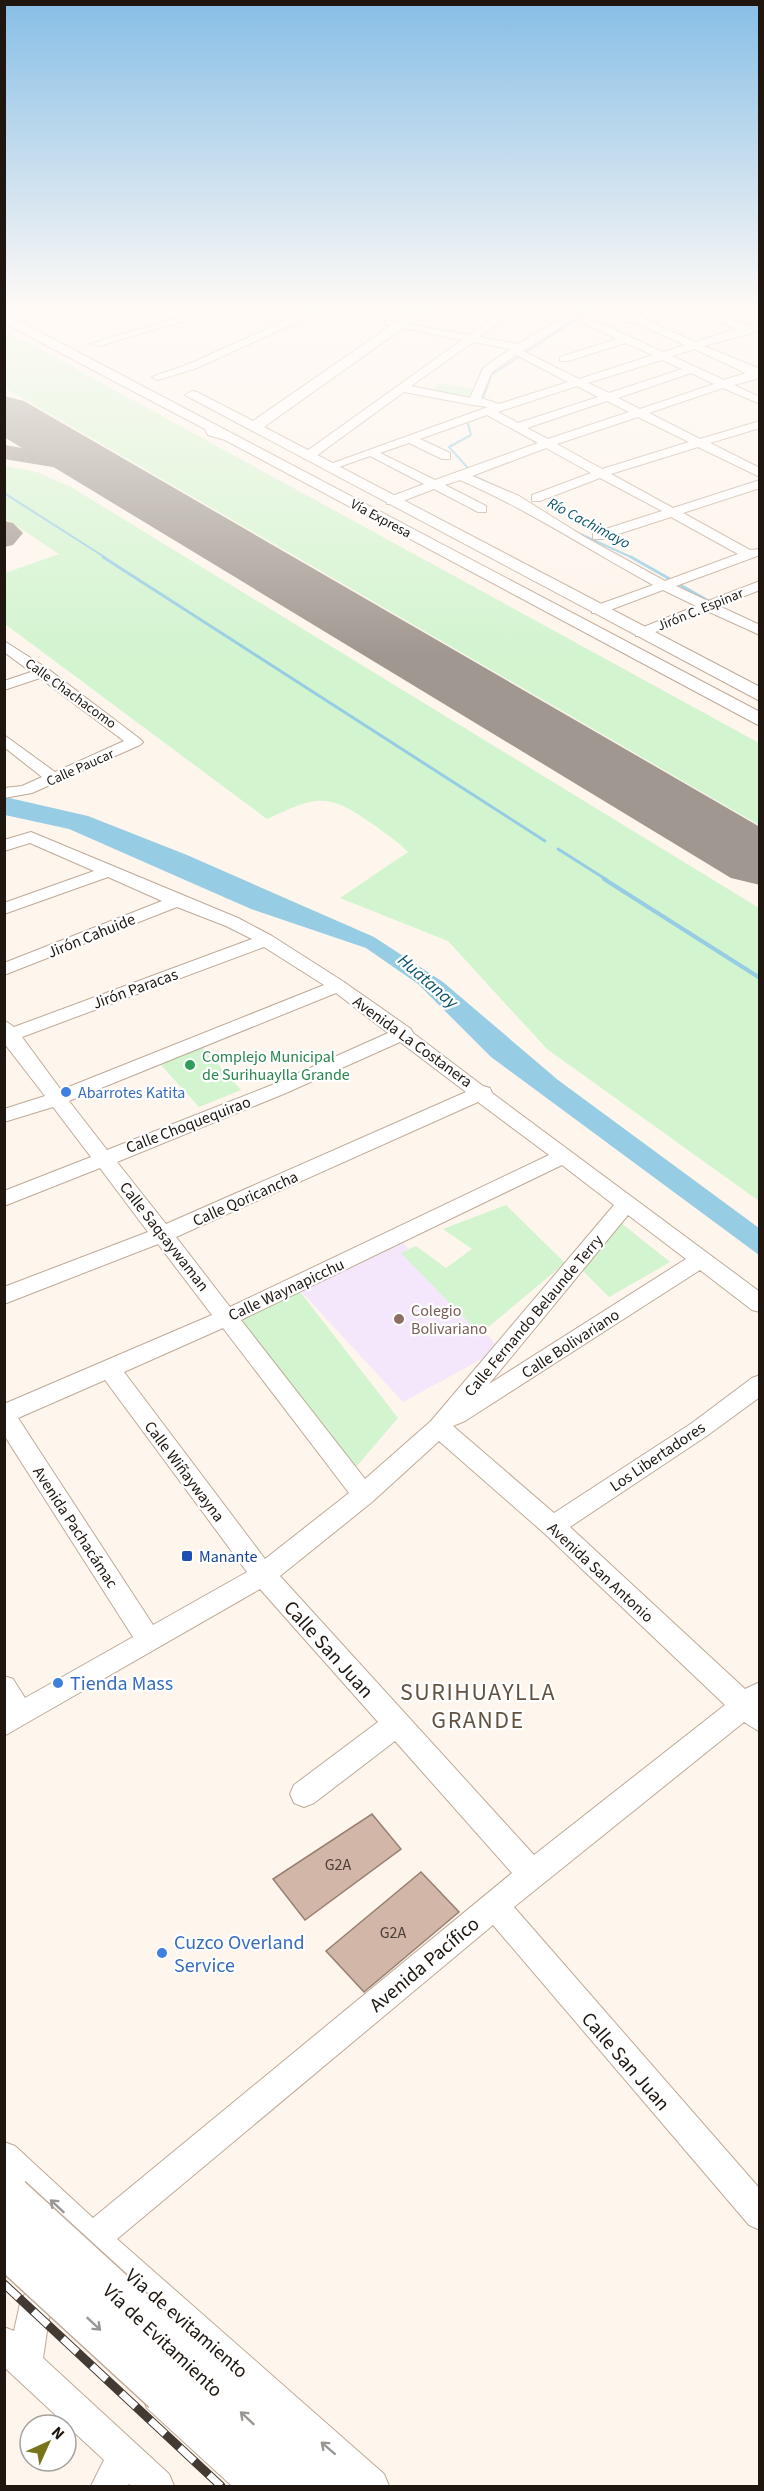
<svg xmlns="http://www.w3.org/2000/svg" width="764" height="2491" font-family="'Source Sans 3',sans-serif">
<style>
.education{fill:#f5e7fb}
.green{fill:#d2f4cf}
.water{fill:#96cde4}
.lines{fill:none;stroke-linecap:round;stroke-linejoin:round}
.stream-far2{stroke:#96cde4;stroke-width:2}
.stream-far1{stroke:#96cde4;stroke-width:3}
.stream{stroke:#96cde4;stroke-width:4}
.taxiway{fill:#a09890;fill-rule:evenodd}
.runway{fill:#a09890;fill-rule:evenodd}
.building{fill:#d2b6a8;stroke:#987f72;stroke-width:1.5}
.minor-casing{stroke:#bfaa96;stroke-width:2}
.major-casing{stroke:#bfaa96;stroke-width:2}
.highway-casing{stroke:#bfaa96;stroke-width:2}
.minor{fill:#fff;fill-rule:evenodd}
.major{fill:#fff;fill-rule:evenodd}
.highway{fill:#fff;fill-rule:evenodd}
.rail-casing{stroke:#423a33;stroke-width:9}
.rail{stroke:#fff;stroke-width:7;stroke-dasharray:20;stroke-linecap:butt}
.highway-bridge-casing{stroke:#bfaa96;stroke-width:49;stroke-linecap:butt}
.highway-bridge{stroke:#fff;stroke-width:46}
.oneway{stroke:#9a9693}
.leisure-dot{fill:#2e9e5b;stroke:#fff;stroke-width:2}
.shop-dot{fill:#3f7fe0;stroke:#fff;stroke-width:2}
.education-dot{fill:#8d6e63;stroke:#fff;stroke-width:2}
.transit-dot{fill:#1a4fb4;stroke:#fff;stroke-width:2}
.labels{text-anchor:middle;stroke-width:4.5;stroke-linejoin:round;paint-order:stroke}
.far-street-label{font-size:14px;fill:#1e160f;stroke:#fff}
.far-water-label{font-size:15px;font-style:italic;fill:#08546c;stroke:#fff}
.street-label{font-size:16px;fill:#1e160f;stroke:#fff}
.leisure-label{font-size:16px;fill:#27864d;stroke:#fff;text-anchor:start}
.shop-label{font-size:16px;fill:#366cbe;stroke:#fff;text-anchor:start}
.education-label{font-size:16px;fill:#785e54;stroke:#fff;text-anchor:start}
.transit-label{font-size:16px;fill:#164399;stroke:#fff;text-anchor:start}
.near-number-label{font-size:16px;fill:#4b3e35}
.water-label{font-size:18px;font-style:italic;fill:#08546c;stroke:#fff}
.near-street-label{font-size:20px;fill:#1e160f;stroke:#fff}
.near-shop-label{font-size:20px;fill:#366cbe;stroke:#fff;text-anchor:start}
.near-quarter-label{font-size:24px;letter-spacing:1.5px;fill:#645240;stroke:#fff}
</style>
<rect width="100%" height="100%" fill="#fef5ec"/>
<path class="education" d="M397,1236L500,1349L403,1402L299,1289Z"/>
<g class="green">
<path d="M5,330L759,743V825L5,388Z"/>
<path d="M441,383L477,390L466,399L430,392Z"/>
<path d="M5,466L37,472L71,487L759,908V1201L547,1049L448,941L340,898L408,852C397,841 384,832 371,823C326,791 315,797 267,819L5,624V573L59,554L5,518Z"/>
<path d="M195,1039L241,1090L199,1107L153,1056Z"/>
<path d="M506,1205L565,1263L480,1334L401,1253L416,1246L446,1268L472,1249L443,1229Z"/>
<path d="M621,1223L670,1262L609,1297L578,1266Z"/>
<path d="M294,1284L398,1418L350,1474L227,1315Z"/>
</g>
<path class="water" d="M5,797L88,816L187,855L374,937L443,982L558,1080L759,1228V1255L491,1057L418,984L366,948L251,909L69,829L5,815Z"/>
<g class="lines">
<g class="stream-far2">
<path d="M482,402L491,375L580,317V306"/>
<path d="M468,424L471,435L449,447L476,477L515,495"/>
<path d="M4,493L106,558"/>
<path d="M576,532L633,558"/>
</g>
<g class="stream-far1">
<path d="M103,557L545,841"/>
<path d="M631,557L712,603"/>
<path d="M558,849L607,880"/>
</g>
<path class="stream" d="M604,879L760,978"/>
<g class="taxiway">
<path d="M4,445L95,460L103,462L107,467L103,472L95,474L4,459Z"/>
<path d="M4,521L13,523L23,533L13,545L4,547Z"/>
</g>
<path class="runway" d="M4,396L24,401L760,827V885L731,878L4,437Z"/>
</g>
<g class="building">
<path d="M372,1814L401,1849L305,1920L273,1879Z"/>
<path d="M421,1872L459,1912L364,1992L326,1951Z"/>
</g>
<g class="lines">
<defs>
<g id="minor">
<path d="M217,306H235L99,346L90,344Z"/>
<path d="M318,306H332L197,368L158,380L152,377L189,364Z"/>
<path d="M508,306H520L479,337L518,344L563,317L568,306H578L571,321L523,351L579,379L653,355L625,343L568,361H560V357L617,339L579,321V317H587L663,352L685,345L634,322H626V319L601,306H615L635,315L661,306H678L644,319L695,342L736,329L687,306H702L746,326L760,322V329L753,333L704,346L760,369V378L734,385L760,397V404L723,388L649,413L700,439L760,421V428L710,443L760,468V477L698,447L611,474L673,508L760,480V488L683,513L750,550L760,549V555L676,586L708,601L760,581V590L719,606L760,625V635L707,611L646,636H636V630L696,606L663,590L602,613H592V607L653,585C589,550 527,509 460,480L445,485L486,506V512H478L434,489L395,504H387V498L424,484L370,456L328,471L322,467L488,407L473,405L404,392L312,459H304V453L462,340L385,324V320L469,335ZM473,342L510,349L483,368L470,398L411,386ZM694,349L746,373L724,380L672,356ZM516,355L568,382L499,404L481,398L492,372ZM662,360L682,369L609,393L588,383ZM691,373L714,384L640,409L618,398ZM577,386L598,397L518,423L498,412ZM607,401L629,412L548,439L527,428ZM487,415L538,443L435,480L380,453L409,443L442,459H450V453L420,439ZM638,417L689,442L602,469L557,444ZM546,448L591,473L532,495V501H540L600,478L662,511L593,533V539H603L671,517L738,554L665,581L583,536L519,496L472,476Z"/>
<path d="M4,641L48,669L140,739L143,742L140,745L32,793L4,798V788L22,786L42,777L4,747V735L55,772L124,741L40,678L4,690V681L31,672L4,652Z"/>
<path d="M31,832L238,918L272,936L344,982L411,1029L413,1033L483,1086L490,1088L492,1093L760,1292V1312L752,1310L700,1270L465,1421L453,1426L554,1513L692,1423L752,1378L760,1375V1397L708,1435L570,1527L745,1689L760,1682V1732L744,1722L514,1907L760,2189V2230L749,2225L493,1925L117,2239L384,2474L389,2486H346L94,2262L49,2318L43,2358L169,2474L174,2486H132L129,2484L127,2486H91L104,2460L4,2367V2327L14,2331L21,2299L70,2240L4,2179V2142L15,2146L93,2218L512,1873L395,1741L314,1803L304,1807L294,1803L290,1794L294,1785L378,1722L260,1589L4,1736V1676L13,1679L25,1698L133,1637L4,1435V1404L212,1315L158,1244L4,1304V1287L148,1232L100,1168L4,1206V1191L91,1157L53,1107L4,1122V1109L45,1096L4,1043V1020L14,1027L252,939L226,926L177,907L4,975V963L162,901L108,877L4,914V903L94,871L30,843L4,851V840ZM264,947L324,985L61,1090L22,1037ZM336,993L388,1033L272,1085L107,1150L69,1101ZM400,1042L466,1092L166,1224L117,1162L286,1093ZM478,1102L549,1155L230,1307L176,1237ZM562,1165L614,1205L431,1421L365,1479L241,1320ZM628,1215L686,1259L489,1384ZM223,1328L349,1493L265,1559L124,1372ZM105,1380L247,1572L153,1625L18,1418ZM439,1441L544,1533L725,1705L534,1855L280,1576L372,1502Z"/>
</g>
<g id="major">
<path d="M419,306H434L264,427L760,687V701L185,395L192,391L197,392L253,421Z"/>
<path d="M4,313L760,712V726L225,440L208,435L205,429L4,323Z"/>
</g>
<path id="highway" d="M185,2335L203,2342L340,2467L347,2486H232L147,2408L139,2390L147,2372L162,2366L160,2360L167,2342Z"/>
</defs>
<use href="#minor" class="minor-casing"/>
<use href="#major" class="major-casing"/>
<use href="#highway" class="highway-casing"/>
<use href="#minor" class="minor"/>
<use href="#major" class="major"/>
<use href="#highway" class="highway"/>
<defs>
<path id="rail" d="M4,2284L221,2486"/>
</defs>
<use href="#rail" class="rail-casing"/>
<use href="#rail" class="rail"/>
<defs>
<g id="highway-bridge">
<path d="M9,2199L185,2360"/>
<path d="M4,2242L165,2390"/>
</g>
</defs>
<use href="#highway-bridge" class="highway-bridge-casing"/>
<use href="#highway-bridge" class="highway-bridge"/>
</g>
<defs><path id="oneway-shaft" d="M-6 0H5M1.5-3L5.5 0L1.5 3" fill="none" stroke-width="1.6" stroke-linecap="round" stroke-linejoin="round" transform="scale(1.5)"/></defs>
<g class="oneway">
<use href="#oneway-shaft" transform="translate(57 2206) rotate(-137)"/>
<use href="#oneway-shaft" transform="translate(94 2324) rotate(43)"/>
<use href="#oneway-shaft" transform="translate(247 2418) rotate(-137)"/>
<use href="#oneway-shaft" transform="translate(328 2448) rotate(-139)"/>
</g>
<linearGradient id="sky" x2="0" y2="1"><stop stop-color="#87bee6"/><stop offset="0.47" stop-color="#fffaf6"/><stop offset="1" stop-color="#fffaf6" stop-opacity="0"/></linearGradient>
<rect width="764" height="655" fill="url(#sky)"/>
<circle class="leisure-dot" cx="190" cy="1065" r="6"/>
<g class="shop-dot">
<circle cx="66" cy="1092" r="6"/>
<circle cx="58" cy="1683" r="6"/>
<circle cx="162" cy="1953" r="6"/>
</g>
<circle class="education-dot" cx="399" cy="1319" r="6"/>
<rect class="transit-dot" x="181" y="1550" width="12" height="12" rx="3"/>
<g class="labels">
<g class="far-street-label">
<text transform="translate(381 518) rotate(28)" y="5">Vía Expresa</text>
<text transform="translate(700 609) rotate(-22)" y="5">Jirón C. Espinar</text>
<text transform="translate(71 693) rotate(36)" y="5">Calle Chachacomo</text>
<text transform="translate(80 767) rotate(-24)" y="5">Calle Paucar</text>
</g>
<g class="far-water-label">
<text transform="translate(589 523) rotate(28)" y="5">Río Cachimayo</text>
</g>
<g class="street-label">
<text transform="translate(91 935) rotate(-22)" y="6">Jirón Cahuide</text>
<text transform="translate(135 988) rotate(-20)" y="6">Jirón Paracas</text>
<text transform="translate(413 1041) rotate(36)" y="6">Avenida La Costanera</text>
<text transform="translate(188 1124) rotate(-21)" y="6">Calle Choquequirao</text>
<text transform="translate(245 1198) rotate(-24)" y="6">Calle Qoricancha</text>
<text transform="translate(165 1236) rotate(52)" y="6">Calle Saqsaywaman</text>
<text transform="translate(286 1289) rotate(-25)" y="6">Calle Waynapicchu</text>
<text transform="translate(533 1315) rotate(-50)" y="6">Calle Fernando Belaunde Terry</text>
<text transform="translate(570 1343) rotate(-33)" y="6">Calle Bolivariano</text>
<text transform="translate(657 1456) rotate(-34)" y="6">Los Libertadores</text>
<text transform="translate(185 1471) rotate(53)" y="6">Calle Wiñaywayna</text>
<text transform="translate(76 1527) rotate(57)" y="6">Avenida Pachacámac</text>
<text transform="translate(601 1572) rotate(43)" y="6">Avenida San Antonio</text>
</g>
<g class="leisure-label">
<text x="202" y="1062">Complejo Municipal<tspan x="202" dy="18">de Surihuaylla Grande</tspan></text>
</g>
<g class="shop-label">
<text x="78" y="1098">Abarrotes Katita</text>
</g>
<g class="education-label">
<text x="411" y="1316">Colegio<tspan x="411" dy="18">Bolivariano</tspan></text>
</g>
<g class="transit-label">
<text x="199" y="1562">Manante</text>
</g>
<g class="near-number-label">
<text x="338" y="1870">G2A</text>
<text x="393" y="1938">G2A</text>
</g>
<g class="water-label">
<text transform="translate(428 981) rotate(41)" y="6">Huatanay</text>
</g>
<g class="near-street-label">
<text transform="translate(329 1649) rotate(48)" y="7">Calle San Juan</text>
<text transform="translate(424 1964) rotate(-40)" y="7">Avenida Pacífico</text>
<text transform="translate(626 2061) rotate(49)" y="7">Calle San Juan</text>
<text transform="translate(187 2323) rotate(41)" y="7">Via de evitamiento</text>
<text transform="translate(163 2340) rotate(43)" y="7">Vía de Evitamiento</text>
</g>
<g class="near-shop-label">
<text x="70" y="1690">Tienda Mass</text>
<text x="174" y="1949">Cuzco Overland<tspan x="174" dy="23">Service</tspan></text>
</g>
<g class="near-quarter-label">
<text x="478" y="1700">SURIHUAYLLA<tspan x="478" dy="28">GRANDE</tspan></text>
</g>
</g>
<rect width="764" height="2491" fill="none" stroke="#1e160f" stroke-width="12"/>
<g transform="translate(48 2443) rotate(45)"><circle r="28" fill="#ffffff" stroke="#a5a29f" stroke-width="1.5"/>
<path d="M0-4.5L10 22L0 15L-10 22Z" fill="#777419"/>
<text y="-9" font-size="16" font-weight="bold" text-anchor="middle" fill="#1e160f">N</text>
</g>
</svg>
